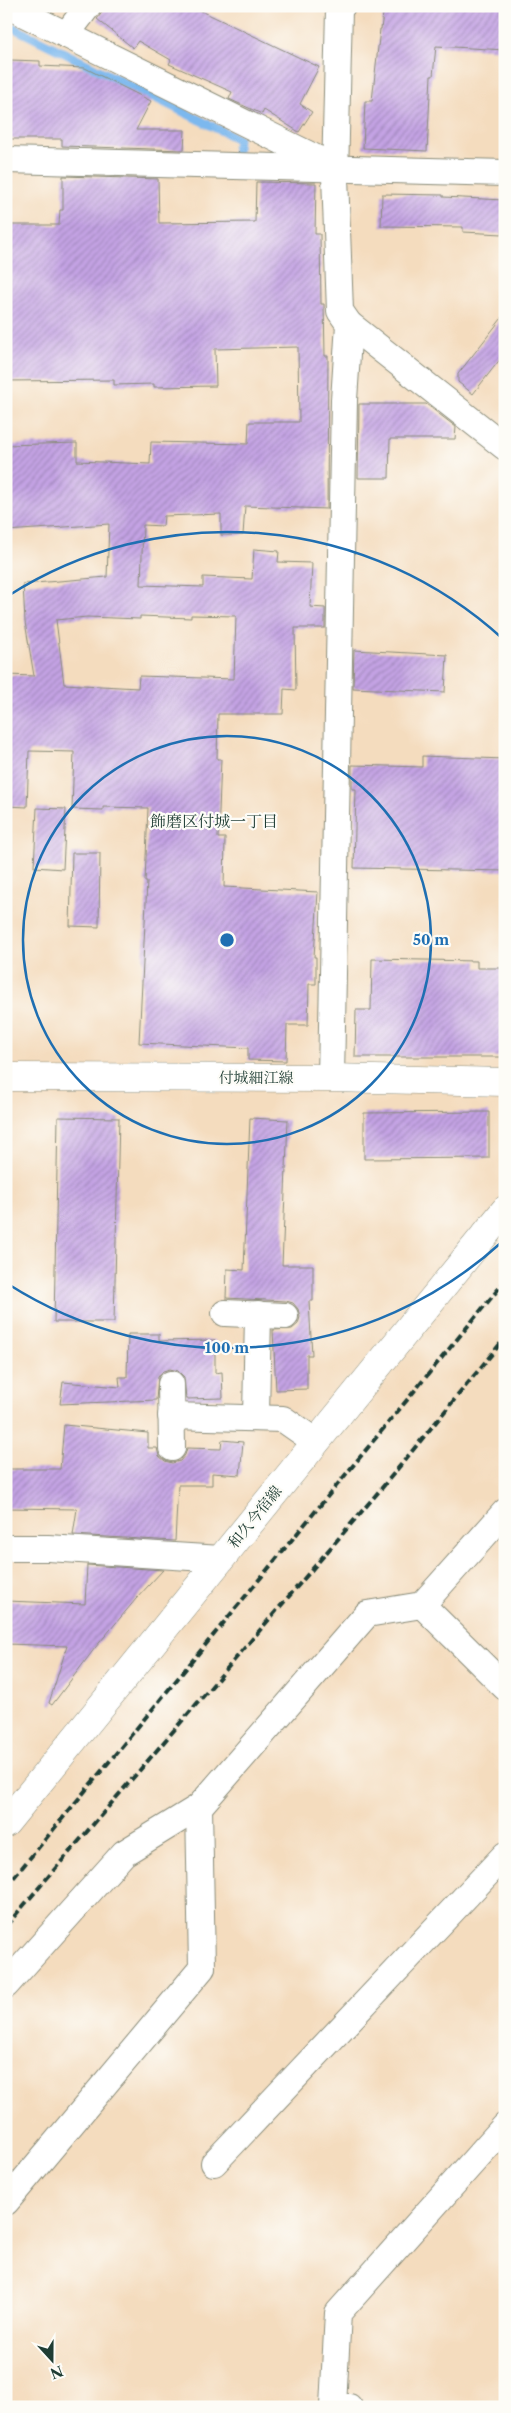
<svg xmlns="http://www.w3.org/2000/svg" width="511" height="2413" font-family="'Libre Caslon Text','Noto Serif JP',serif">
<style>
.lines{fill:none;stroke-linecap:round;stroke-linejoin:round}
.stream{stroke:#7bb8ee;stroke-width:9}
.building{fill:url(#building-hatch);fill-rule:evenodd}
.minor-casing{stroke:#8a8c79;stroke-width:28}
.major-casing{stroke:#8a8c79;stroke-width:29}
.minor{stroke:#fff;stroke-width:26}
.major{stroke:#fff;stroke-width:28}
.rail{stroke:#1f3d34;stroke-width:4;stroke-dasharray:8 4;stroke-linecap:butt}
.ring{fill:none;stroke:#1f6fb2;stroke-width:2.5}
.labels{text-anchor:middle;stroke-width:4.5;stroke-linejoin:round;paint-order:stroke}
.street-label{font-size:15px;fill:#1f3d34;stroke:#fdfcf7}
.neighbourhood-label{font-size:16px;fill:#1f3d34;stroke:#fdfcf7}
.centre{fill:#1f6fb2;stroke:#fdfcf7;stroke-width:2.5}
.ring-label{font-size:15px;text-anchor:middle;font-weight:bold;fill:#1f6fb2;stroke:#fdfcf7;stroke-width:4.5;stroke-linejoin:round;paint-order:stroke}
</style>
<defs>
<pattern id="building-hatch" width="6" height="6" patternUnits="userSpaceOnUse" patternTransform="scale(1.25)"><rect width="6" height="6" fill="#c4a3e4"/><path d="M-1 1l2-2M0 6l6-6M5 7l2-2" fill="none" stroke="#9f86ba"/></pattern>
</defs>
<rect width="100%" height="100%" fill="#fdfcf7"/>
<filter id="ink" filterUnits="userSpaceOnUse"><feTurbulence type="fractalNoise" baseFrequency=".02" numOctaves="2"/><feDisplacementMap in="SourceGraphic" scale="10" xChannelSelector="R" yChannelSelector="G"/><feConvolveMatrix kernelMatrix="1 2 1 2 8 2 1 2 1" color-interpolation-filters="sRGB"/></filter>
<filter id="wash" filterUnits="userSpaceOnUse"><feTurbulence type="fractalNoise" baseFrequency=".0096" numOctaves="4" result="noise"/><feDisplacementMap in="SourceGraphic" scale="20" xChannelSelector="R" yChannelSelector="G"/><feGaussianBlur stdDeviation="1.12" result="paint"/><feColorMatrix in="noise" values="0 0 0 0 0 0 0 0 0 0 0 0 0 0 0 0 0 1.4 0 .05"/><feComposite in="paint" operator="in"/></filter>
<g filter="url(#wash)">
<rect width="100%" height="100%" fill="#f4dcbe"/>
<g class="lines">
<path class="stream" d="M6,24L238,139L235,164"/>
</g>
<g id="blocks">
<g class="building">
<path d="M107,6H191L319,67L300,104L312,112L299,132L264,110L262,114L229,99L232,92L169,64L171,60L138,41L133,48L97,19Z"/>
<path d="M384,6H505V50L436,46L433,76H431L427,151L363,148L365,101H372L380,29H381Z"/>
<path d="M11,60L40,61V66L85,68L151,101L136,130H185L184,150L62,146V139H6V101H10Z"/>
<path d="M63,176L158,179L159,223L255,222L256,182L316,183L315,234H320L321,304H324L325,356H328L327,509L245,506L243,535H221V514L164,516L163,526L143,525L141,585L203,587V577L252,579L254,549L279,551L278,562L312,563L310,607L325,608V628H295L296,690L284,689L283,714H218L217,759H221L218,838H225L224,887L318,892L314,957H316V984H309L308,1025H287L286,1061L248,1060V1048L139,1043L147,882H145L148,808L103,807V810L72,809L74,752L29,751L27,807L6,806V675L34,676L25,622L23,584L107,577L109,524L6,531V445L77,443V461L150,464L151,442L248,444L249,422H299L298,347L215,349L216,386L154,387V384L114,385V380L6,381V225H59L60,210H63ZM191,615L236,616L234,679L139,676L138,688L64,684L56,620L87,617L140,619V616L191,618Z"/>
<path d="M382,194L443,195V197L504,200L503,234L463,232V227L381,226Z"/>
<path d="M505,314V353L473,394L458,382V374Z"/>
<path d="M359,404H426L456,427L455,439H390L389,478H358Z"/>
<path d="M354,650L447,655L445,692L353,688Z"/>
<path d="M422,756L505,759V871L354,868L356,789H352V765L422,767Z"/>
<path d="M37,808L66,809L63,869L34,867Z"/>
<path d="M72,853H100L99,927L70,926Z"/>
<path d="M372,959L477,961V968H505V1057H355L356,1010H371Z"/>
<path d="M489,1112V1158L364,1159V1113Z"/>
<path d="M58,1117L119,1118L114,1322H54Z"/>
<path d="M250,1118L288,1120L282,1265H313V1301H309L312,1355H307V1389L276,1390L273,1330L292,1329L298,1324L300,1317L298,1309L293,1303L286,1301L226,1298L227,1269L244,1270Z"/>
<path d="M128,1334H159V1341L215,1340V1373L222,1372L223,1398L186,1399L184,1377L178,1371L170,1369L163,1371L158,1377L156,1400L60,1404L63,1382L120,1387L119,1377H127Z"/>
<path d="M64,1425L148,1433V1448H157L159,1456L165,1461L172,1463L180,1461L185,1455L187,1448L221,1449L222,1440L243,1442L240,1475L212,1473V1485H178L175,1541L73,1535L77,1509L6,1508V1469H60Z"/>
<path d="M87,1565L163,1570L136,1599L95,1648L52,1705L49,1703L67,1646L6,1644V1601L85,1604Z"/>
</g>
</g>
</g>
<g filter="url(#ink)">
<use href="#blocks" fill-opacity="0" stroke="#8a8c79" stroke-width="1"/>
<g class="lines">
<defs>
<g id="minor">
<path d="M8,6L328,164"/>
<path d="M66,35L88,6"/>
<path d="M6,160L505,173"/>
<path d="M349,324L505,447"/>
<path d="M331,1078L344,400L349,324L340,311L335,176L339,9L342,6"/>
<path d="M225,1313L285,1316"/>
<path d="M171,1384L172,1448"/>
<path d="M171,1416L283,1419L316,1442"/>
<path d="M256,1416L258,1314"/>
<path d="M6,1548H48L221,1559"/>
<path d="M422,1605L505,1687"/>
<path d="M6,1985L124,1853L199,1807L367,1614L422,1605L505,1512"/>
<path d="M214,2163L505,1855"/>
<path d="M6,2202L202,1968L199,1807"/>
<path d="M349,2407L333,2406L338,2313L505,2126"/>
</g>
<g id="major">
<path d="M6,1077L331,1078L505,1082"/>
<path d="M6,1823L505,1210"/>
</g>
</defs>
<use href="#minor" class="minor-casing"/>
<use href="#major" class="major-casing"/>
<use href="#minor" class="minor"/>
<use href="#major" class="major"/>
<g class="rail">
<path d="M6,1887L505,1281"/>
<path d="M6,1926L381,1489L505,1338"/>
</g>
</g>
</g>
<g class="ring">
<circle cx="227" cy="940" r="204"/>
<path d="M503 1241A408 408 0 0 1 8 1284M8 596A408 408 0 0 1 503 639"/>
</g>
<g class="labels">
<g class="street-label">
<text x="256" y="1083">付城細江線</text>
<text transform="translate(255 1517) rotate(-51)" y="5">和久今宿線</text>
</g>
<g class="neighbourhood-label">
<text x="214" y="827">飾磨区付城一丁目</text>
</g>
</g>
<circle cx="227" cy="940" r="8" class="centre"/>
<g class="ring-label">
<text x="431" y="945">50 m</text>
<text x="227" y="1353">100 m</text>
</g>
<rect width="511" height="2413" fill="none" stroke="#fdfcf7" stroke-width="25"/>
<g transform="translate(52 2360) rotate(159)" stroke="#fdfcf7" stroke-width="4" paint-order="stroke">
<path d="M0-4L9 19L0 12L-9 19Z" fill="#1f3d34"/>
<text y="-8" font-size="14" font-weight="bold" text-anchor="middle" fill="#1f3d34">N</text>
</g>
</svg>
